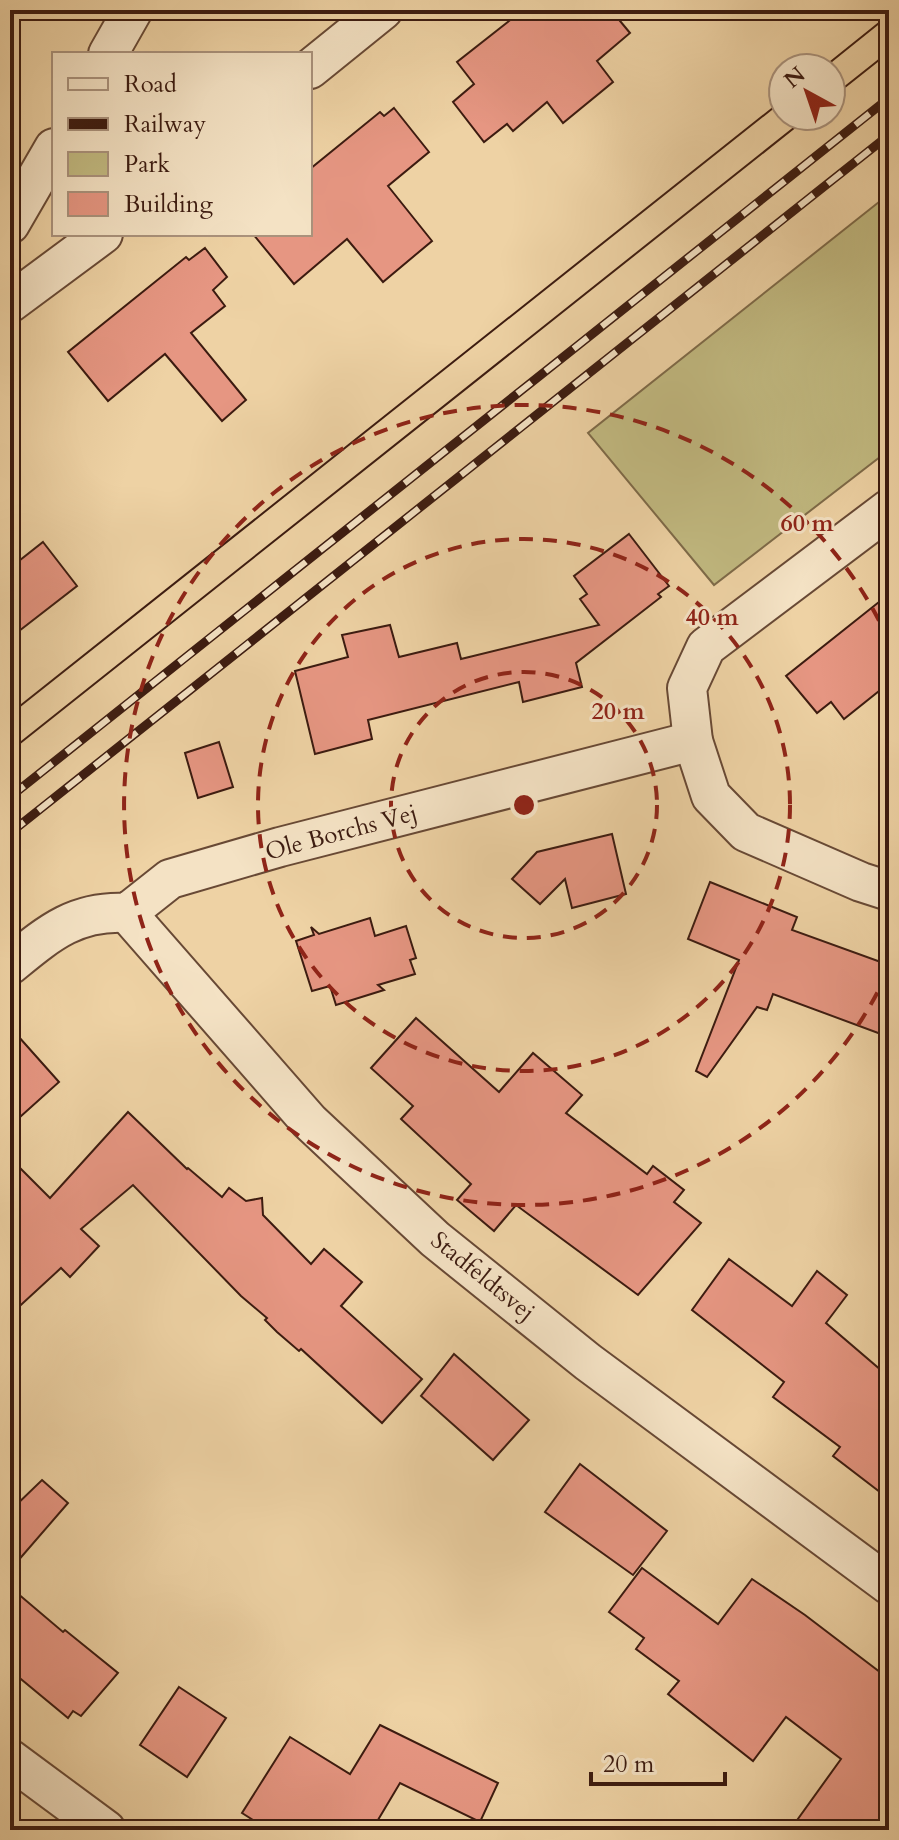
<svg xmlns="http://www.w3.org/2000/svg" width="899" height="1840" font-family="Cardo,serif">
<style>
.green{fill:#c1b980;stroke:#7e6a48;stroke-width:2}
.building{fill:#e69682;stroke:#3c1b10;stroke-width:2}
.lines{fill:none;stroke-linecap:round;stroke-linejoin:round}
.street-casing{stroke:#684935;stroke-width:42}
.street{stroke:#f4e2c4;stroke-width:38}
.tram{stroke:#3c1b10;stroke-width:2}
.rail-casing{stroke:#3c1b10;stroke-width:9}
.rail{stroke:#f4e2c4;stroke-width:6;stroke-dasharray:18;stroke-linecap:butt}
.ring{fill:none;stroke:#8f2418;stroke-width:4;stroke-dasharray:14 10}
.labels{text-anchor:middle;stroke-width:6;stroke-linejoin:round;paint-order:stroke}
.street-label{font-size:24px;fill:#3c1b10;stroke:#f4e2c4}
.centre{fill:#8f2418;stroke:#f4e2c4;stroke-width:4}
.ring-label{font-size:24px;text-anchor:middle;font-weight:bold;fill:#8f2418;stroke:#f4e2c4;stroke-width:6;stroke-linejoin:round;paint-order:stroke}
</style>
<rect width="100%" height="100%" fill="#eed2a4"/>
<filter id="stains"><feTurbulence type="fractalNoise" baseFrequency=".0025" numOctaves="4"/><feColorMatrix values="0 0 0 0 .2 0 0 0 0 .09 0 0 0 0 .02 0 0 0 .5 -.17"/></filter>
<radialGradient id="worn" r=".72"><stop offset=".6" stop-color="#630" stop-opacity="0"/><stop offset="1" stop-color="#630" stop-opacity=".3"/></radialGradient>
<path class="green" d="M889,194V450L714,585L588,433Z"/>
<g class="building">
<path d="M523,10H611L630,33L597,61L613,82L563,123L547,102L513,131L507,124L484,142L453,102L474,84L457,62Z"/>
<path d="M394,108L429,152L388,186L432,241L383,282L347,239L294,284L253,234H310V169L380,112L384,116Z"/>
<path d="M205,248L227,277L213,290L225,306L191,333L246,400L222,421L165,354L108,401L68,352L186,257L189,260Z"/>
<path d="M629,534L669,586L658,594L661,597L576,663L582,687L523,702L519,682L368,720L372,739L315,754L295,671L348,657L342,635L390,625L399,657L457,643L461,659L599,625L580,599L587,594L574,576Z"/>
<path d="M43,542L77,586L10,638V568Z"/>
<path d="M889,594V683L844,719L831,702L817,713L786,676Z"/>
<path d="M219,742L233,787L198,798L185,753Z"/>
<path d="M612,834L626,894L572,908L565,879L540,904L512,879L537,852Z"/>
<path d="M710,882L797,917L792,930L889,965V1037L773,994L767,1010L757,1007L707,1077L696,1071L739,960L688,939Z"/>
<path d="M370,918L375,936L406,926L416,958L410,960L415,974L378,985L384,990L336,1005L330,986L312,991L296,941L314,935L311,927L319,934Z"/>
<path d="M416,1018L499,1092L533,1053L582,1095L566,1113L647,1174L653,1166L684,1190L674,1202L701,1223L638,1295L516,1205L494,1231L457,1200L471,1184L401,1119L413,1106L371,1068Z"/>
<path d="M10,1027L59,1082L10,1126Z"/>
<path d="M128,1112L187,1169L188,1168L222,1197L229,1188L246,1201L262,1198L263,1215L311,1264L324,1249L362,1282L341,1306L422,1379L382,1423L301,1349L299,1351L277,1332L265,1320L267,1318L241,1296L133,1185L81,1229L99,1246L70,1277L61,1268L10,1315V1158L50,1198Z"/>
<path d="M729,1259L792,1306L817,1271L847,1295L826,1323L889,1377V1499L833,1456L840,1447L773,1397L784,1382L692,1310Z"/>
<path d="M454,1354L529,1420L493,1460L421,1396Z"/>
<path d="M580,1464L667,1531L633,1575L545,1512Z"/>
<path d="M42,1480L68,1503L10,1570V1511Z"/>
<path d="M642,1568L718,1624L752,1579L805,1615L889,1679V1830H790L841,1759L786,1717L753,1761L668,1694L679,1681L636,1649L644,1638L609,1612Z"/>
<path d="M10,1587L63,1632L65,1630L118,1673L81,1716L73,1711L68,1718L10,1670Z"/>
<path d="M179,1687L226,1718L187,1777L140,1745Z"/>
<path d="M380,1725L498,1783L480,1822L400,1783L372,1830H269L242,1813L290,1737L350,1774Z"/>
</g>
<g class="lines">
<defs>
<g id="street">
<path d="M108,54L133,10"/>
<path d="M310,69L383,10"/>
<path d="M10,224L54,148"/>
<path d="M10,303L103,234"/>
<path d="M889,509L706,647L687,688L693,741L711,796L746,832L861,882L889,891"/>
<path d="M127,913L309,1121L435,1239L588,1362L889,1585"/>
<path d="M10,965C48,934 75,910 127,913L170,879L280,847L693,741"/>
<path d="M10,1759L106,1830"/>
</g>
</defs>
<use href="#street" class="street-casing"/>
<use href="#street" class="street"/>
<g class="tram">
<path d="M823,68L889,15"/>
<path d="M831,98L889,52"/>
<path d="M10,714L783,100"/>
<path d="M10,751L809,116"/>
</g>
<defs>
<g id="rail">
<path d="M10,797L889,98"/>
<path d="M10,833L889,135"/>
</g>
</defs>
<use href="#rail" class="rail-casing"/>
<use href="#rail" class="rail"/>
</g>
<g class="ring">
<circle cx="524" cy="805" r="133"/>
<circle cx="524" cy="805" r="266"/>
<path d="M888 971A400 400 0 1 1 888 639"/>
</g>
<g class="labels">
<g class="street-label">
<text transform="translate(341 832) rotate(-15)" y="8">Ole Borchs Vej</text>
<text transform="translate(483 1276) rotate(39)" y="8">Stadfeldtsvej</text>
</g>
</g>
<circle cx="524" cy="805" r="12" class="centre"/>
<g class="ring-label">
<text x="807" y="531">60 m</text>
<text x="712" y="625">40 m</text>
<text x="618" y="719">20 m</text>
</g>
<rect width="899" height="1840" fill="none" stroke="#eed2a4" stroke-width="40"/>
<rect x="12" y="12" width="875" height="1816" fill="none" stroke="#3c1b10" stroke-width="4"/>
<rect x="20" y="20" width="859" height="1800" fill="none" stroke="#3c1b10" stroke-width="2"/>
<rect x="52" y="52" width="260" height="184" fill="#f4e2c4" stroke="#aa927c" stroke-width="2"/>
<rect x="68" y="78" width="40" height="12" fill="#f4e2c4" stroke="#aa927c" stroke-width="2"/>
<text x="124" y="92" font-size="24" fill="#3c1b10">Road</text>
<rect x="68" y="118" width="40" height="12" fill="#3c1b10" stroke="#aa927c" stroke-width="2"/>
<text x="124" y="132" font-size="24" fill="#3c1b10">Railway</text>
<rect x="68" y="152" width="40" height="24" fill="#c1b980" stroke="#aa927c" stroke-width="2"/>
<text x="124" y="172" font-size="24" fill="#3c1b10">Park</text>
<rect x="68" y="192" width="40" height="24" fill="#e69682" stroke="#aa927c" stroke-width="2"/>
<text x="124" y="212" font-size="24" fill="#3c1b10">Building</text>
<g transform="translate(807 92) rotate(320)"><circle r="38" fill="#f4e2c4" stroke="#aa927c" stroke-width="2"/>
<path d="M0-6L14 30L0 20L-14 30Z" fill="#8f2418"/>
<text y="-12" font-size="22" font-weight="bold" text-anchor="middle" fill="#3c1b10">N</text>
</g>
<path d="M591 1772v12h134v-12" fill="none" stroke="#3c1b10" stroke-width="4"/>
<text x="603" y="1772" font-size="24" fill="#3c1b10" stroke="#f4e2c4" stroke-width="6" paint-order="stroke">20 m</text>
<rect width="100%" height="100%" filter="url(#stains)"/>
<rect width="100%" height="100%" fill="url(#worn)"/>
</svg>
